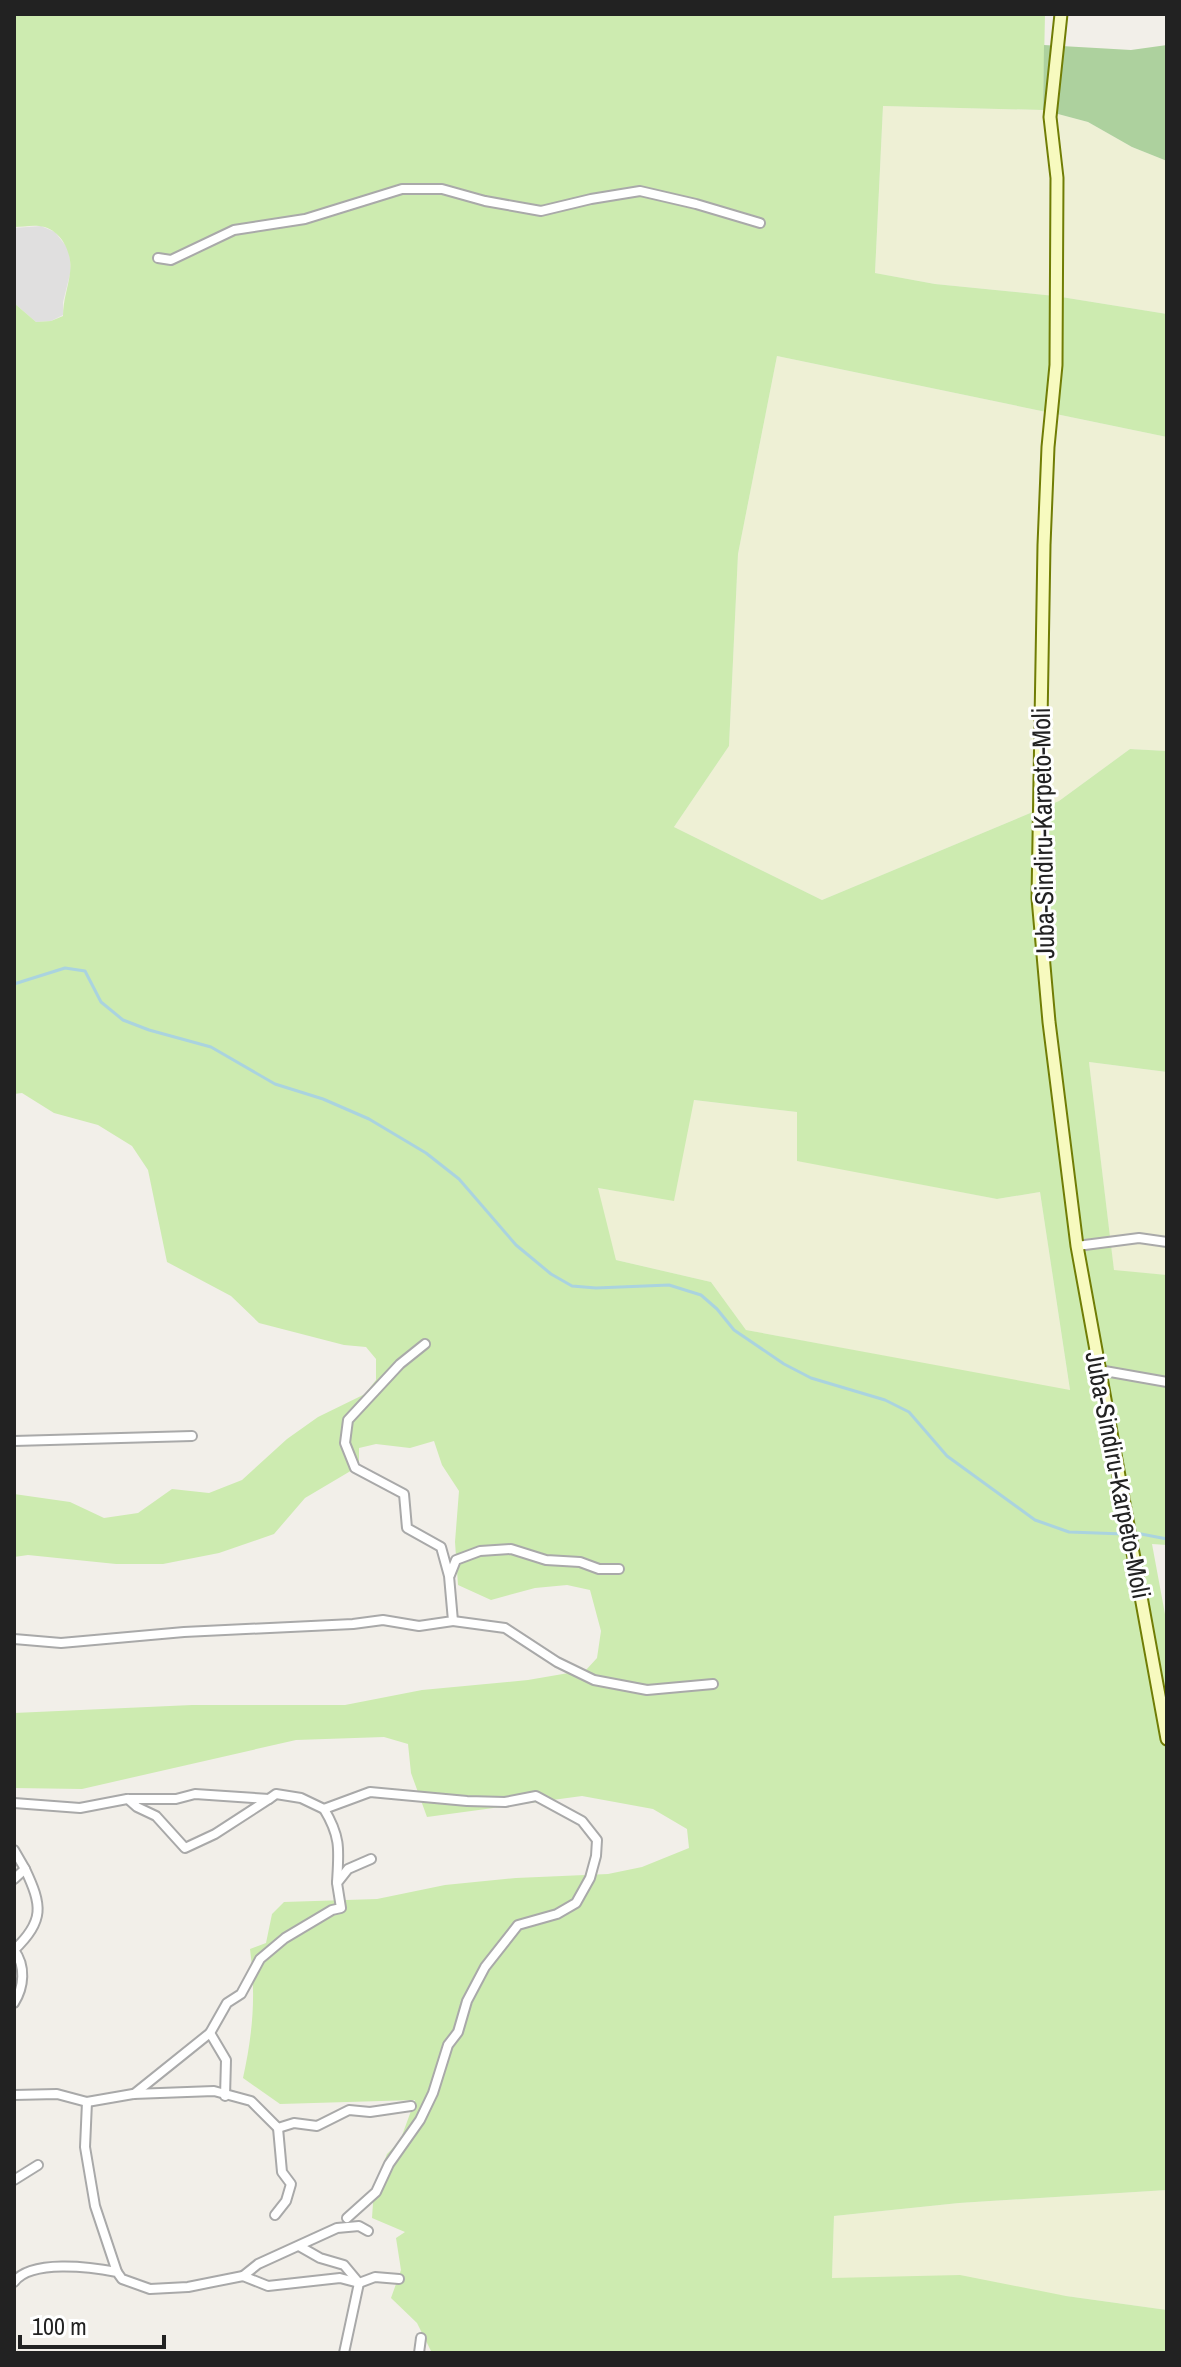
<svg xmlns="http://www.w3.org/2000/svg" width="1181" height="2367" font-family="'Archivo Narrow',sans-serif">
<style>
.residential{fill:#e0dfdf}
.farmland{fill:#eef0d5}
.grass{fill:#cdebb0;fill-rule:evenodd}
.forest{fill:#add19e}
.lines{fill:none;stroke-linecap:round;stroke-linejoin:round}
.stream{stroke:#aad3df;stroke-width:3}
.street-casing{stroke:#a9a9a9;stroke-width:12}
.secondary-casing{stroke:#707d05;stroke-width:15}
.street{stroke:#fff;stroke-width:8}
.secondary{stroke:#f7fabf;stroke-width:11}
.labels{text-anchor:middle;stroke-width:6;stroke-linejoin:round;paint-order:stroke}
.street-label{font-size:26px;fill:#222;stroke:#fff}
</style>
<rect width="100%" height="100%" fill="#f2efe9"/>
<path class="residential" d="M41,226L55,232L69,250L71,270L63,302V315L51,321L36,322L14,303V228Z"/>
<g class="farmland">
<path d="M883,106L1043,110L1088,122L1132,147L1167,161V314L1055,296L935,284L875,273Z"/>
<path d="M777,356L1167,437V751L1130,749L1059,801L822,900L674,827L729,746L738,554Z"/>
<path d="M1089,1062L1167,1072V1275L1114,1271Z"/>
<path d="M693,1100L797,1112V1160L997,1199L1040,1192L1070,1391L746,1330L711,1282L616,1260L597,1188L674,1200Z"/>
<path d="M1167,2190V2310L1066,2296L832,2278L834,2216L959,2203Z"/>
</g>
<path class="grass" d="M14,14H1045L1043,110L883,106L875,273L935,284L1055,296L1167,314V437L777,356L738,554L729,746L674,827L822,900L1059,801L1130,749L1167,751V1072L1089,1062L1114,1270L1167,1275V1545L1152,1544L1167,1625V2190L959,2203L834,2216L832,2278L960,2275L1066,2296L1167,2310V2353H432L417,2323L391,2298L401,2270L396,2238L405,2232L372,2218L374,2188L387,2154L400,2141L415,2100L280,2104L243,2078C253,2032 256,1996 250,1949L266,1943L272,1914L284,1902L377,1899L445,1885L516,1878L608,1874L642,1867L689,1848L687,1829L653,1809L582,1796L427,1817L411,1773L408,1744L384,1737L296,1740L82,1789L14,1788V1713L192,1705H345L422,1690L528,1680L586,1670L597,1658L601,1631L590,1590L567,1585L535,1588L491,1600L458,1585L455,1542L459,1491L442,1465L434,1441L410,1448L376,1444L359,1448V1466L305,1498L274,1534L219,1553L163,1564H116L28,1555L14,1557V1494L70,1502L104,1518L138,1513L172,1489L209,1493L242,1480L287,1439L318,1417L365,1394L376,1380V1359L366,1347L344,1345L259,1323L231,1296L167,1262L148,1170L132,1146L98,1125L54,1113L22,1093L14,1094V303L36,322L51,321L63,316C63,300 68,288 70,273C73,253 61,228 39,226C31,225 22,227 14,227ZM694,1100L797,1112V1161L997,1199L1040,1192L1070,1390L746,1330L711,1282L616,1260L598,1188L674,1201Z"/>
<path class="forest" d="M1044,45L1131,50L1167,45V161L1132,147L1088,122L1043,110Z"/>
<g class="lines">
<g class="stream">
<path d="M14,984L65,968L85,971L101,1002L123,1020L149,1030L211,1047L275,1084L323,1099L369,1119L426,1153L459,1179L516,1245L551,1274L572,1286L596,1288L669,1285L701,1295L717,1309L734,1330L784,1364L811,1378L885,1400L909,1412L947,1456L1035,1520L1069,1532L1124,1534"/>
<path d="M1136,1533L1167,1539"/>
</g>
<defs>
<g id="street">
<path d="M158,258L171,260L234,230L305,219L402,189H442L485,201L541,211L591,199L640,191L696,204L760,223"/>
<path d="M1077,1246L1139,1238L1167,1242"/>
<path d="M1099,1370L1167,1382"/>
<path d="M14,1441L192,1436"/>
<path d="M450,1575L456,1560L480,1551L511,1549L546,1560L580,1562L599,1569H619"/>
<path d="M453,1621L505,1628L557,1662L594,1680L647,1690L713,1684"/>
<path d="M14,1639L61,1643L184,1632L353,1624L383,1620L419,1626L453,1621L449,1576L441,1547L407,1528L404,1494L355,1468L345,1443L348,1420L400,1364L425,1344"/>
<path d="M128,1799L137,1807L156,1816L185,1848L215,1834L269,1799"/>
<path d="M14,1803L80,1808L127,1799H176L195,1794L269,1799L276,1794L301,1798L324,1809L370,1792L467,1801L505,1802L536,1796L582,1821L597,1840L596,1856L590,1878L576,1903L557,1914L518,1925L485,1967L467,2001L458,2032L448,2045L433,2093L420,2120L389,2164L376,2192L347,2218"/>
<path d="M324,1809C341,1837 339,1850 337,1882"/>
<path d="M14,1850L25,1869L14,1879"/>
<path d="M14,2003C24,1987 26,1966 14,1950C45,1921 42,1905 25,1869"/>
<path d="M210,2033L226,2060L225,2096"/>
<path d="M134,2094L210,2033L227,2003L241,1994L260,1959L285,1938L332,1910L341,1908L337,1883L348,1869L371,1859"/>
<path d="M14,2095L57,2094L87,2102L133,2094L214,2091L251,2101L278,2128L294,2123L317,2126L349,2110L370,2112L411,2106"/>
<path d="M87,2102L85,2147L95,2206L117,2272"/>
<path d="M14,2180L38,2165"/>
<path d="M275,2215L286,2201L291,2184L282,2172L278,2128"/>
<path d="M299,2246L320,2258L344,2265L359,2283L344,2353"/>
<path d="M243,2276L258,2264L337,2228L359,2226L368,2231"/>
<path d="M14,2282C31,2259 91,2267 117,2272L122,2279L150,2289L188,2287L243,2276L268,2286L340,2278L359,2283L375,2277L399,2279"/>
<path d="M419,2353L421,2338"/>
</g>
<path id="secondary" d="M1061,14L1050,117L1057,178L1056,365L1048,447L1044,545L1038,898L1049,1022L1077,1246L1167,1739"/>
</defs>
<use href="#street" class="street-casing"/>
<use href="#secondary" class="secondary-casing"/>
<use href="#street" class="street"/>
<use href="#secondary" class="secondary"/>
</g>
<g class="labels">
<g class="street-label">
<text transform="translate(1043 833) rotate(-91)" y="9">Juba-Sindiru-Karpeto-Moli</text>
<text transform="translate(1118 1475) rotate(79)" y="9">Juba-Sindiru-Karpeto-Moli</text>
</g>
</g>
<rect width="1181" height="2367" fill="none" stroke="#222222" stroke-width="32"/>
<path d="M20 2335v12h144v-12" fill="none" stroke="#222222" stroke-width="4"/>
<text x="32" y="2335" font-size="24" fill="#222222" stroke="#ffffff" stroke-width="6" paint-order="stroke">100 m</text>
</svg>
